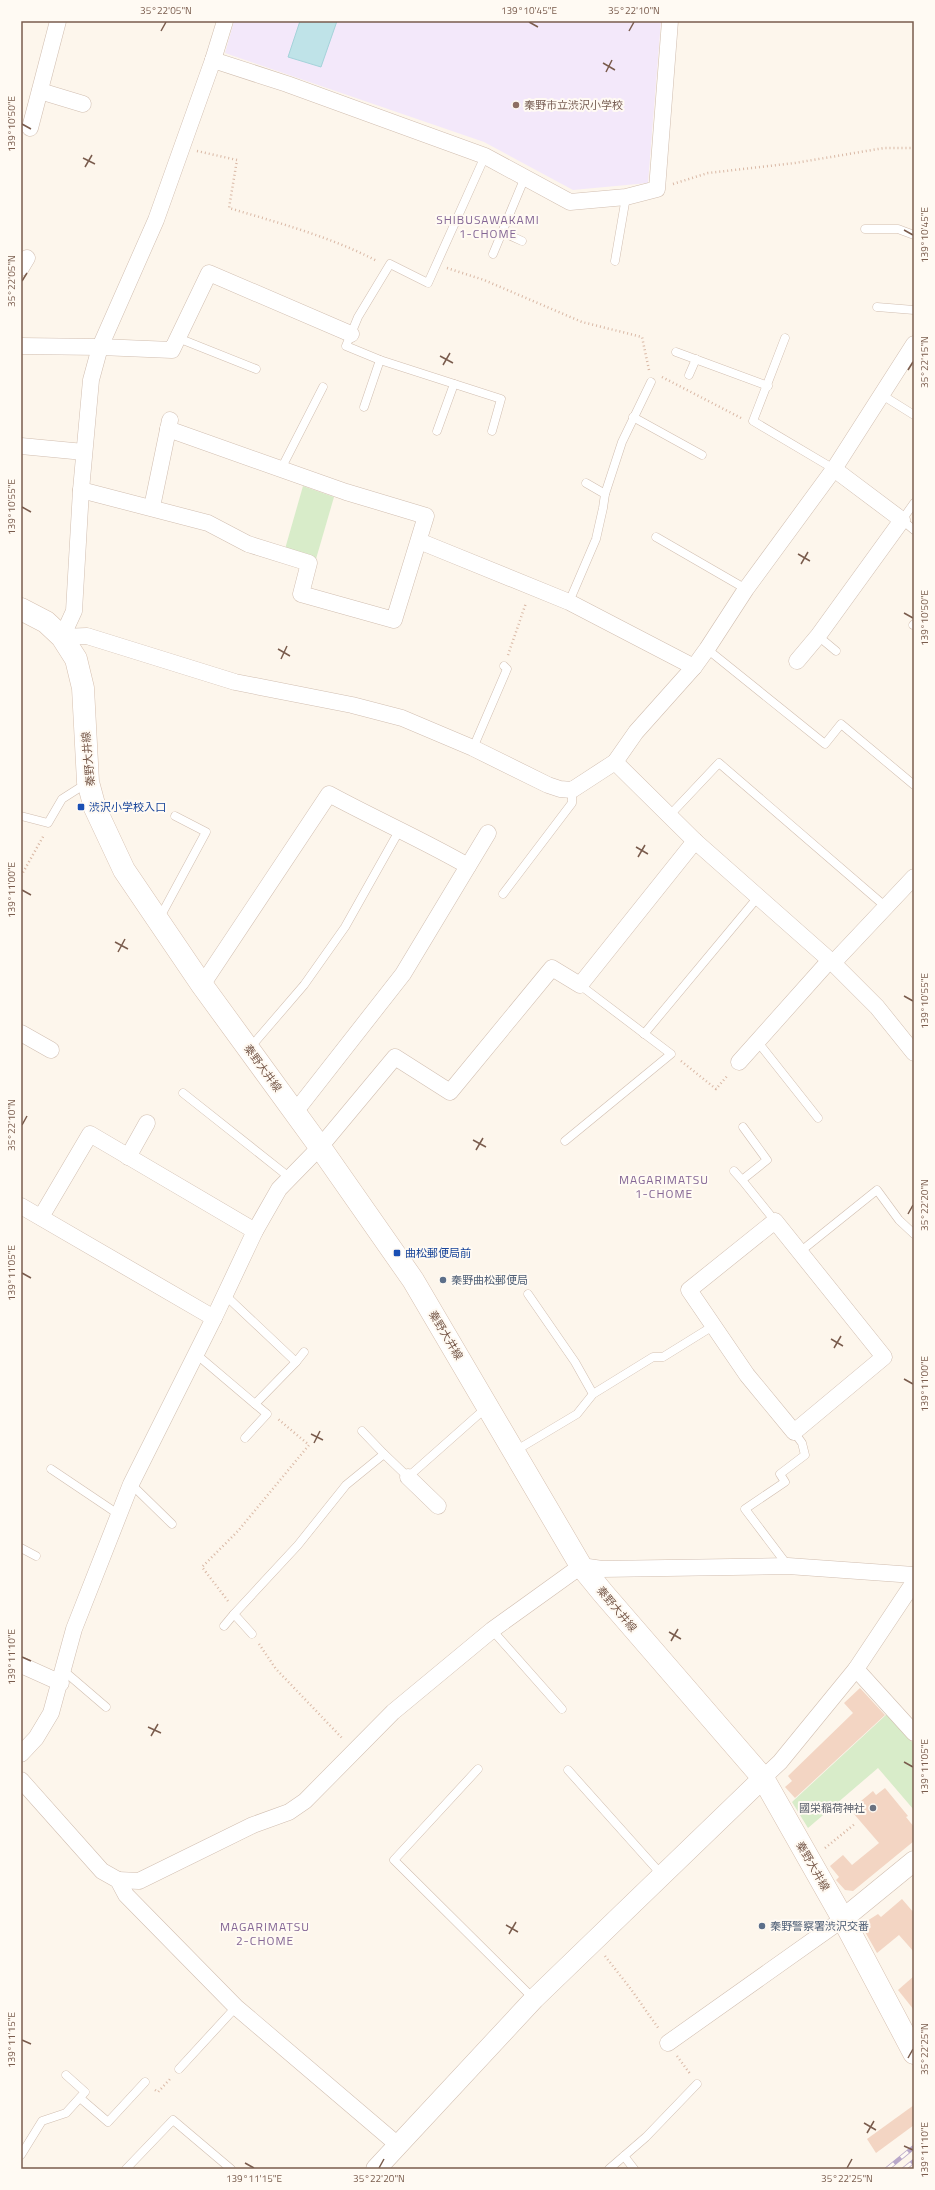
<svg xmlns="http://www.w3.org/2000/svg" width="935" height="2190" font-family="'Titillium Web','Noto Sans JP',sans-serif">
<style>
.education{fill:#f3e8fa}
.green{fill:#d8ecc9}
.water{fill:#bfe3e8;stroke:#a5d3da}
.building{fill:#f3d5c3}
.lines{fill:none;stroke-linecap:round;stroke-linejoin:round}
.service-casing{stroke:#d1beb0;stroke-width:9}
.minor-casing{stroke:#d1beb0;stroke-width:17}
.tertiary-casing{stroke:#d1beb0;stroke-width:21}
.secondary-casing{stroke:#d6c0b0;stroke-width:23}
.path{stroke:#d9b8a5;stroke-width:2.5;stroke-dasharray:1 3;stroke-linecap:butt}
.service{stroke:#fff;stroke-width:8}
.minor{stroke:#fff;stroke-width:16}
.tertiary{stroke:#fff;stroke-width:20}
.secondary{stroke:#fff;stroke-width:22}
.rail-casing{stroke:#b9a8c9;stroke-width:4.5}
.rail{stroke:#fffaf3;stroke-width:3;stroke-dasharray:9;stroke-linecap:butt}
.ticks{fill:none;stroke:#7a5c4d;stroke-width:1.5}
.education-dot{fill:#8d6e63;stroke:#fffaf3;stroke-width:1.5}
.transit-dot{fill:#1a4fb4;stroke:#fffaf3;stroke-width:1.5}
.service-dot{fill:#5c6f8a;stroke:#fffaf3;stroke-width:1.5}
.worship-dot{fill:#6b7280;stroke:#fffaf3;stroke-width:1.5}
.labels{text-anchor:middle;stroke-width:4;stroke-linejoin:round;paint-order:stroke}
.education-label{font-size:11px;fill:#785e54;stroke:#fffaf3;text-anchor:start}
.street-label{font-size:11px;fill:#7a5c4d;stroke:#fffaf3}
.transit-label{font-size:11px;fill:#164399;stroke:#fffaf3;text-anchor:start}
.service-label{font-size:11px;fill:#4e5e75;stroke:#fffaf3;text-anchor:start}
.worship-label{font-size:11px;fill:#5b616d;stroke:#fffaf3;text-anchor:end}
.neighbourhood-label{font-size:12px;letter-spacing:1px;fill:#846695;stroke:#fffaf3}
.neatline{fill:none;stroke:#7a5c4d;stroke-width:1.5}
.ticks-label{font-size:10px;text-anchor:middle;fill:#7a5c4d}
</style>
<rect width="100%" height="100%" fill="#fdf6ec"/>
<path class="education" d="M234,21H661L648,183L573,190L484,142L225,53Z"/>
<g class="green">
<path d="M303,486L334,497L316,559L285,549Z"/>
<path d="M887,1714L914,1744V1810L878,1768L808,1828L792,1802Z"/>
</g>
<path class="water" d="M300,21H337L321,67L288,57Z"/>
<g class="building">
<path d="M860,1688L885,1715L795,1798L785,1787L792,1781L788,1776L853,1713L844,1703Z"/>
<path d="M885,1788L908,1816L906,1817L914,1827V1841L853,1891L845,1890L836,1880L839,1877L830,1866L843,1855L852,1865L879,1843L854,1814L858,1810L855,1806L873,1791L876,1795Z"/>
<path d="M902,1899L914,1913V1952L899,1935L877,1953L864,1930L867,1921L878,1914L881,1917Z"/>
<path d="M914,1976V2010L898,1990Z"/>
<path d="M914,2105V2125L876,2153L867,2139Z"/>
</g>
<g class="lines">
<defs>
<g id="service">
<path d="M485,156L428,283L390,264L358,317L346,346L380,360L501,399L492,431"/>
<path d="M865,229H898L914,235"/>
<path d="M502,232L522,241"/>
<path d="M493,254L525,177"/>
<path d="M615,261L626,197"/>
<path d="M877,307L914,310"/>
<path d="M178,338L256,369"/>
<path d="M785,338L753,421L834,469"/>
<path d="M676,352L768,386"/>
<path d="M689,375L696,359"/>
<path d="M882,395L914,415"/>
<path d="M364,407L380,360"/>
<path d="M633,417L702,455"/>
<path d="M437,431L454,384"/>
<path d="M281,469L323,387"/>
<path d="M586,483L605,494"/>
<path d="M914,503L902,520L914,530"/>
<path d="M656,537L746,589"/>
<path d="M569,602L596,539L603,508L605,494L622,442L651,382"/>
<path d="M913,625L914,624"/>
<path d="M818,636L836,651"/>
<path d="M707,649L825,744L841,724L914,785"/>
<path d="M473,748L507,669L504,666"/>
<path d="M21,816L48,823L62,799L87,783"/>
<path d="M669,816L719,763L886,907"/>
<path d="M503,894L572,803V790"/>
<path d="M159,919L206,832L175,816"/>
<path d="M644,1034L758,897"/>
<path d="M757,1041L818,1118"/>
<path d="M249,1049L304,985L345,927L399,831"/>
<path d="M183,1093L289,1177"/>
<path d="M743,1127L767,1160L742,1180L775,1221"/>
<path d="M565,1141L671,1054L580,985"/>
<path d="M734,1171L742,1180"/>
<path d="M801,1251L877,1190L899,1220L914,1234"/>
<path d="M528,1294L575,1362L593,1394"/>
<path d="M196,1354L255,1404L296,1362L225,1295"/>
<path d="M296,1362L304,1352"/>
<path d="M362,1431L384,1454"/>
<path d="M245,1438L267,1414L255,1404"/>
<path d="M515,1451L577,1414L593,1394L653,1357H663L713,1326"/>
<path d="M51,1469L118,1514"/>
<path d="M131,1484L172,1524"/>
<path d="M21,1548L36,1556"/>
<path d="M788,1566L745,1509L785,1482L780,1474L805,1455L802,1443L794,1432"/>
<path d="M224,1626L234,1614"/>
<path d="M492,1630L562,1709"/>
<path d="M252,1634L234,1614L298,1545L346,1485L384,1454L408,1477L487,1407"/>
<path d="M64,1671L106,1707"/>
<path d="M478,1769L394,1860L534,1999"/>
<path d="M568,1770L661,1874"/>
<path d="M179,2069L236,2007"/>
<path d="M80,2098L108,2122L145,2082"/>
<path d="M21,2155L42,2121L66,2113L85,2092L66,2075"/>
<path d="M624,2156L634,2169"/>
<path d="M126,2169L173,2120L231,2169"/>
<path d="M609,2169L646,2137L697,2084"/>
</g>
<g id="minor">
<path d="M225,21L213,60L156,220L100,347L91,380L81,490L74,611L62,637L87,636L235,682L352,705L402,718L473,748L548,785L560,789L572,790L615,762L636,732L694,667L707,649L746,589L834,469L914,344"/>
<path d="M213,60L287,84L485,156L570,202L626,197L657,189L670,21"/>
<path d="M40,91L83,104"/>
<path d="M30,128L58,21"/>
<path d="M21,268L27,258"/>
<path d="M21,346L100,347L172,350L209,273L351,334"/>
<path d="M21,446L84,452"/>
<path d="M81,490L208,523L248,544L309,563L301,594L394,620L426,516L346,492L168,429"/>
<path d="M152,507L170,420"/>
<path d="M419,541L569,602L694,667"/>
<path d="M797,661L818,636L902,520L834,469"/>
<path d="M615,762L695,841L833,963L877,1007L914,1053"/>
<path d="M833,963L914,877"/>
<path d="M202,985L329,794C375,819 423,840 468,866"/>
<path d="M21,1033L51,1050"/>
<path d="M739,1062L830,960"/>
<path d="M295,1112L403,974L488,833"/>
<path d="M128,1157L147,1123"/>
<path d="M21,1206L214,1318"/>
<path d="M41,1217L90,1134L255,1231"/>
<path d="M775,1221L884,1357L794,1432L747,1375L689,1290Z"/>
<path d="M408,1477L438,1506"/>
<path d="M21,1665L61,1683"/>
<path d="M856,1669L914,1733"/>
<path d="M21,1754L36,1738L51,1713L74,1629L131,1484L214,1318L255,1231L279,1189L320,1147L395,1057L450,1092L552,968L580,985L695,841"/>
<path d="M763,1778L780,1762L856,1669L914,1582"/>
<path d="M21,1780L102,1871L118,1880L126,1895L236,2007L398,2145"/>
<path d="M118,1880L139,1881L253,1825L289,1812L305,1801L393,1712L492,1630L581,1566L602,1569L788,1566L914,1575"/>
<path d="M668,2043L843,1919"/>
</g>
<g id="tertiary">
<path d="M843,1919L914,1861"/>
<path d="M376,2169L534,1999L763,1778"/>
</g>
<path id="secondary" d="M21,609L46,622L62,637L76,659L83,688L88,782L95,808L124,870L202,985L320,1147L413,1280L581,1566L603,1593L763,1778L843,1919L914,2053"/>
</defs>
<use href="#service" class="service-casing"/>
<use href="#minor" class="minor-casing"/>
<use href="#tertiary" class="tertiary-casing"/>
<use href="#secondary" class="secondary-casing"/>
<g class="path">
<path d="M197,151L237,160L229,208C279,223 331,237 377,261"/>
<path d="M673,184L708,173L795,163L884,148H914"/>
<path d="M447,268L484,280L582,322L642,337L649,370"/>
<path d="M662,377L741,418"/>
<path d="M508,655L526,603"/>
<path d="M21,876L44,835"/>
<path d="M681,1061L716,1089L728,1075"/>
<path d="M228,1601L202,1567L238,1531L309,1445L278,1419"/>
<path d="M259,1644L276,1669L343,1739"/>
<path d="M825,1848L856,1823"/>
<path d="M605,1956L630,1988L659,2029"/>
<path d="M677,2056L691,2075"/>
<path d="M155,2090L158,2092L171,2078"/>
</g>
<use href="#service" class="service"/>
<use href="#minor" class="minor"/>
<use href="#tertiary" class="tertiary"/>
<use href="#secondary" class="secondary"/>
<defs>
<g id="rail">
<path d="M887,2169L914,2147"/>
<path d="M904,2169L914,2161"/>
</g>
</defs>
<use href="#rail" class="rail-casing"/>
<use href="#rail" class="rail"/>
</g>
<path class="ticks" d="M529,22L538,27M161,31L166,22M629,31L634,22M603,63L615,70M606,72L612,60M22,124L31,129M83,158L95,164M85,167L92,155M904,230L913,235M22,281L27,273M440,356L453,363M443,365L450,353M908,370L913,362M22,507L31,512M798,554L810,561M801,564L808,552M904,613L913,618M278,649L290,656M281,659L287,646M636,847L648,854M638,857L645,845M22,890L31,895M115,942L128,949M118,952L125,939M904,996L913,1001M22,1125L27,1116M473,1140L486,1147M476,1150L483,1138M908,1214L913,1205M22,1273L31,1278M831,1339L843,1346M834,1348L841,1336M904,1379L913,1384M311,1434L323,1440M314,1443L320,1431M669,1632L681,1639M671,1641L678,1629M22,1657L31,1661M148,1727L161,1733M151,1736L158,1724M904,1762L913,1767M506,1925L518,1932M509,1934L516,1922M22,2040L31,2044M908,2058L913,2049M864,2123L876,2130M867,2133L874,2121M904,2146L913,2150M245,2163L254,2168M379,2168L384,2159M847,2168L852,2159"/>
<circle class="education-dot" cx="516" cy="105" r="4"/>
<g class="transit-dot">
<rect x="77" y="803" width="8" height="8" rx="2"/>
<rect x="393" y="1249" width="8" height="8" rx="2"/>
</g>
<g class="service-dot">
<circle cx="443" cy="1280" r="4"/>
<circle cx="762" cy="1926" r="4"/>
</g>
<circle class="worship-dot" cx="873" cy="1808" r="4"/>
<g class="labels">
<g class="education-label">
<text x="524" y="109">秦野市立渋沢小学校</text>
</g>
<g class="street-label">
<text transform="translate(88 759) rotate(-95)" y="4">秦野大井線</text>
<text transform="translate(263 1068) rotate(54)" y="4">秦野大井線</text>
<text transform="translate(446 1335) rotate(59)" y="4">秦野大井線</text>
<text transform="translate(617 1609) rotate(50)" y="4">秦野大井線</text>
<text transform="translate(813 1866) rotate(60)" y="4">秦野大井線</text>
</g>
<g class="transit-label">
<text x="89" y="811">渋沢小学校入口</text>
<text x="405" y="1257">曲松郵便局前</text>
</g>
<g class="service-label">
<text x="451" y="1284">秦野曲松郵便局</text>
<text x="770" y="1930">秦野警察署渋沢交番</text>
</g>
<g class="worship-label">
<text x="865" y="1812">國栄稲荷神社</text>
</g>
<g class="neighbourhood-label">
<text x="488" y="224">SHIBUSAWAKAMI<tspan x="488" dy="14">1-CHOME</tspan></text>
<text x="664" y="1184">MAGARIMATSU<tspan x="664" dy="14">1-CHOME</tspan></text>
<text x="265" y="1931">MAGARIMATSU<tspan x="265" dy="14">2-CHOME</tspan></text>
</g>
</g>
<rect width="935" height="2190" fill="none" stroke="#fffaf3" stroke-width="44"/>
<rect x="22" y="22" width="891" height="2146" class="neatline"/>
<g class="ticks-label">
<text x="166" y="14">35°22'05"N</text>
<text x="529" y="14">139°10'45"E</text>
<text x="634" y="14">35°22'10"N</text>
<text transform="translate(11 124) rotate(-90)" y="4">139°10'50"E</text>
<text transform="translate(924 235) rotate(-90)" y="4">139°10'45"E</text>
<text transform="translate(11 281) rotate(-90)" y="4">35°22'05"N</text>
<text transform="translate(924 362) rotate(-90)" y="4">35°22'15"N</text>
<text transform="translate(11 507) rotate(-90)" y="4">139°10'55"E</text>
<text transform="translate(924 618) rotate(-90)" y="4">139°10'50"E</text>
<text transform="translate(11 890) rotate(-90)" y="4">139°11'00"E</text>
<text transform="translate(924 1001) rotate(-90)" y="4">139°10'55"E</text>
<text transform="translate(11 1125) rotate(-90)" y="4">35°22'10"N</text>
<text transform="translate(924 1205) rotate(-90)" y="4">35°22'20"N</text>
<text transform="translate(11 1273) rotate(-90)" y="4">139°11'05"E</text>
<text transform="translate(924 1384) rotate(-90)" y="4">139°11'00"E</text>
<text transform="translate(11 1657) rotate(-90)" y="4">139°11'10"E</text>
<text transform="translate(924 1767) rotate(-90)" y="4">139°11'05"E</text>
<text transform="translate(11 2040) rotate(-90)" y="4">139°11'15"E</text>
<text transform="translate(924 2049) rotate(-90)" y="4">35°22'25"N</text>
<text transform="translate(924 2150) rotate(-90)" y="4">139°11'10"E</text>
<text x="254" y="2182">139°11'15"E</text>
<text x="379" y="2182">35°22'20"N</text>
<text x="847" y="2182">35°22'25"N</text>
</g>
</svg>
